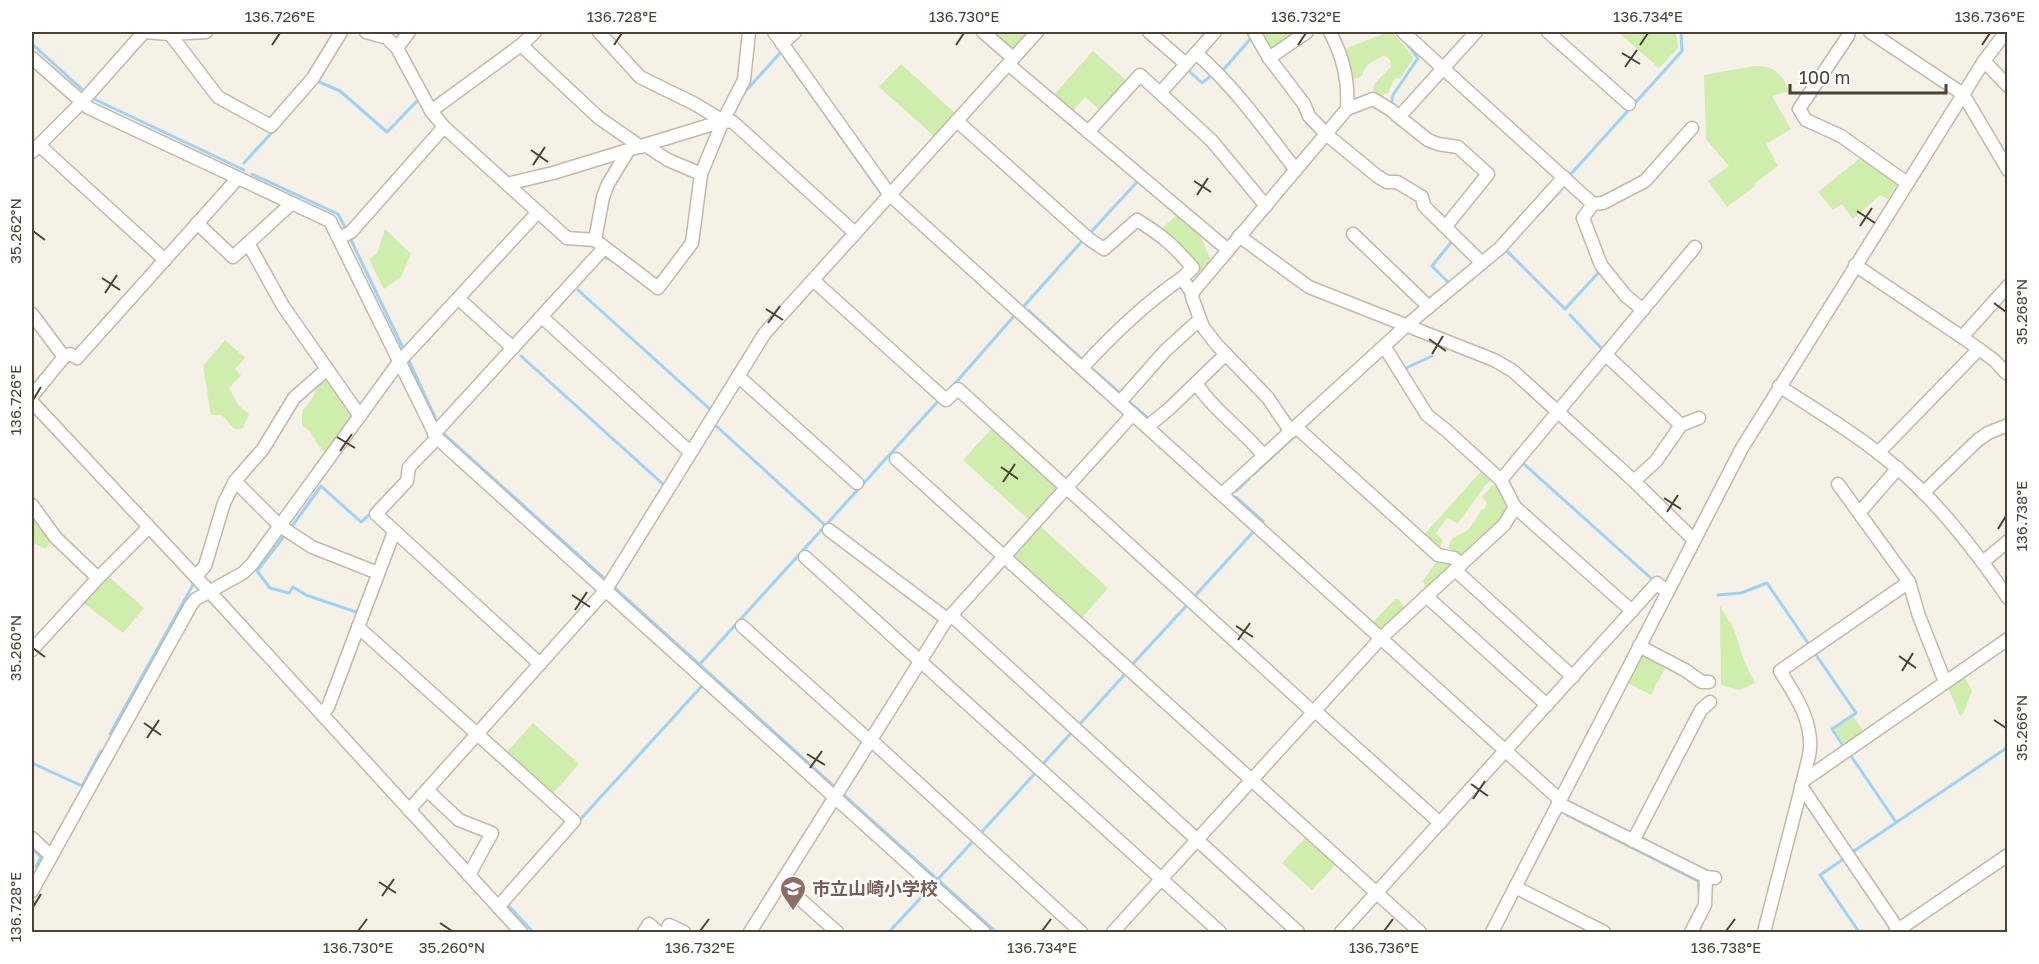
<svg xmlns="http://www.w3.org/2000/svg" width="2039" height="964" font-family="'Golos Text','Noto Sans JP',sans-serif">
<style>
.green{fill:#cfedac}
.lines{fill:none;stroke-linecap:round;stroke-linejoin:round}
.stream{stroke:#9ed2f7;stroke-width:3}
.minor-casing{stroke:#c2b9a9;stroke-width:15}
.minor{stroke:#fff;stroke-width:12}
.ticks{fill:none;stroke:#494235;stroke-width:2}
.labels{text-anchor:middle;stroke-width:5;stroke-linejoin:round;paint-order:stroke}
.education-label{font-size:18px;font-weight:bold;fill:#785e54;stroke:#fff;text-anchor:start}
.neatline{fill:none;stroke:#494235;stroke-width:2}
.ticks-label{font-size:15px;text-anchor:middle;fill:#494235}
</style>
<rect width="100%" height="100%" fill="#f5f1e7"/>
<g class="green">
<path d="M987,32H1029L1010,52Z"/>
<path d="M1262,32H1302L1272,52Z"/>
<path d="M1389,32L1393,33L1414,58L1400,78L1394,79L1388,93L1376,97L1373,89L1375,83L1391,67L1390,60L1384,55C1372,63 1367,61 1362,76L1355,79L1353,77L1345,51L1349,47Z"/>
<path d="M1618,32H1676L1678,48L1659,68Z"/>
<path d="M1093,51L1129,83L1102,112L1085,97L1071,113L1052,97Z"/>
<path d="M901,64L955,113L934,136L879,87Z"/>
<path d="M1754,66C1773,65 1782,73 1789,91L1772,96L1791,129L1766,144L1778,166L1755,183L1754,187L1727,207L1708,181L1729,166L1706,139L1704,75Z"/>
<path d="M1864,155L1899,182L1888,199L1880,195L1853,219L1842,204L1833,210L1818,192Z"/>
<path d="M1178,214L1197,228L1212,263L1208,268L1201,271L1197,269L1161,229Z"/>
<path d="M385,229L411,254L401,277L384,289L369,259L377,253Z"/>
<path d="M225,340L245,358L235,369L241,375L229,388L238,405L249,414L243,428L238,430L233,428L222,415H211L203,366Z"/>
<path d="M327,375L354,415L327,453C315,447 314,430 302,426V411L312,399L318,383Z"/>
<path d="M994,426L1060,488L1030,521L963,460Z"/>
<path d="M1484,468L1493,480L1486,484L1459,522L1457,523L1448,518L1446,519L1436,533L1443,540L1439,550L1421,538Z"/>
<path d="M1493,485H1497L1511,507C1504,517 1477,548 1467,553C1460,555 1454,551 1449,548C1450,535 1458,537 1466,531C1473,526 1477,516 1482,509H1485L1487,502L1482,497Z"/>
<path d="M32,510L53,539L45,549L32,542Z"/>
<path d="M1039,525L1108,588L1079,621L1010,556Z"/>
<path d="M1439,558L1454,564L1429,588L1426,587L1423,581Z"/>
<path d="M107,575L144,608L123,633L82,602Z"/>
<path d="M1395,599H1398L1406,609L1385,627H1379L1373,622Z"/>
<path d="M1720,606L1734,629L1744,661L1755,683L1740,690L1721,685Z"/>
<path d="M1649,654L1667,664L1651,695L1628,683L1642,656Z"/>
<path d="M1963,674L1972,691L1963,714L1960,716L1947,685Z"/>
<path d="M1853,716L1865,734L1846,746L1834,729Z"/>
<path d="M533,723L579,764L551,796L505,754Z"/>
<path d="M1308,835L1338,862L1312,890L1282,863Z"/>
</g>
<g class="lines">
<g class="stream">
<path d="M32,44L85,92"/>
<path d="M1196,45L1206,32"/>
<path d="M785,58L883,196L881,198"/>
<path d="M1187,69L1202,83L1213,74"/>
<path d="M1221,70L1224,69L1252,37"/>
<path d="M317,81L340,91L387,132L419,99"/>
<path d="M743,94L780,53"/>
<path d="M92,98L244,170"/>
<path d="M1391,105L1393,95L1418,58L1404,40"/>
<path d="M244,163L275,129"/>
<path d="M252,174L338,214L346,229"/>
<path d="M1570,175L1682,51L1681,32"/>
<path d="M1541,212L1564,186"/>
<path d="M1090,233L1137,182"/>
<path d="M350,238L404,350"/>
<path d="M1507,249L1506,250L1565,309L1600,271"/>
<path d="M602,256L615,262"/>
<path d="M1448,282L1432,266L1453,240"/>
<path d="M578,290L712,411"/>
<path d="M1024,306L1083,240"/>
<path d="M1028,310L1084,361"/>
<path d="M1570,315L1604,351"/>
<path d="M521,356L664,485"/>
<path d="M409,361L438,424"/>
<path d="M1090,367L1122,395"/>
<path d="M1404,369L1432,356"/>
<path d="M952,387L1014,316"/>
<path d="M1127,400L1149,419"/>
<path d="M714,424L826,526"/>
<path d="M1303,429L1313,419"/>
<path d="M444,434L604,578"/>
<path d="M1524,464L1653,580L1652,581"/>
<path d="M1253,475L1296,435"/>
<path d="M1236,491L1249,479"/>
<path d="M1236,497L1263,521L1262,522"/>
<path d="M290,529L321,486L361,522L369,515"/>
<path d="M285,535L257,571L270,588L289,593L293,587L306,595L359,613"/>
<path d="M615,588L836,788"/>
<path d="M1718,595L1741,593L1767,583L1810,646"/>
<path d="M1193,598L1254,531"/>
<path d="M1814,652L1856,713L1832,729L1844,747"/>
<path d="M699,665L940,399"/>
<path d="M1130,667L1188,604"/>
<path d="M1078,726L1126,673"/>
<path d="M110,734L194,583"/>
<path d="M1849,753L1896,822"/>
<path d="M32,763L82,786L101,751"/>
<path d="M1042,765L1071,733"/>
<path d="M844,795L996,932"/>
<path d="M1567,815L1698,881L1700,902L1695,911"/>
<path d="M577,823L701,687"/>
<path d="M979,835L1037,771"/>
<path d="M32,848L41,857L36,867"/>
<path d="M1851,853L2008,747"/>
<path d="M1845,858L1820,875L1859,932"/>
<path d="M938,879L974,840"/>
<path d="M507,904L533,932"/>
<path d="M889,932L928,890"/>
</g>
<defs>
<g id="minor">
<path d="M143,32L170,34L206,32"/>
<path d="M366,32L387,38L397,48L431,111L444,127L507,184L553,173L723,121"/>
<path d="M599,32L640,77L695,104L723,121L733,122L855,233"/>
<path d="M774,32L890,195L1560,800"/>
<path d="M983,32L1013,58"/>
<path d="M1149,32L1186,64"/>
<path d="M1254,32L1269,58L1304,104L1309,116L1326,134L1377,176L1387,182H1397L1422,197L1424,206L1482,263"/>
<path d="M1403,32L1593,204L1603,203L1645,181L1692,128"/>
<path d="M1548,32L1629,104"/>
<path d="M1849,32L1848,36L1799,109L1806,120L1841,136L1907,183"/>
<path d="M1870,32L1963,94L2008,170"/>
<path d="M170,34L218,97L271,126L313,78L341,32"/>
<path d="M782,44L795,32"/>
<path d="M521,45L599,118L641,147"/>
<path d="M397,48L409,32"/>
<path d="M1196,53C1235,87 1264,129 1296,170"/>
<path d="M32,58L89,108L330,221L437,438L984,932"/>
<path d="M1269,58L1307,32"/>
<path d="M1984,61L2008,86"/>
<path d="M1008,64L1228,250"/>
<path d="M1160,93L1212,141L1266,206"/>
<path d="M1347,109L1373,99L1391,110L1399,117L1476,32"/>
<path d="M431,111L521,45L535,32"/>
<path d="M1399,117L1428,140L1438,144L1458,147L1488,174L1446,226"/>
<path d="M957,121L1089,239L1104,249L1137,220C1163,236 1173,245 1193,268L1182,278L1192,293"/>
<path d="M1088,132L1140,75L1160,93L1215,32"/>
<path d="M39,145L165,260"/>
<path d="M645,145L668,160L701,174"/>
<path d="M628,151L608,184L603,197L595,240L658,288L692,243L701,174L723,121L744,80L749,32"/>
<path d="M32,152L81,103L144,32"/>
<path d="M507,184L567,238L595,240"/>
<path d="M1593,204L1583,218L1601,265L1626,296L1643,310"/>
<path d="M197,223L233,257L292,203"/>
<path d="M1353,234L1429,307"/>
<path d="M1239,236L1309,287L1494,360L1513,371L1634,481L1694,540"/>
<path d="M339,238L351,232L444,127"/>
<path d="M248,243L283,306L360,416"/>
<path d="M1855,265L1962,337L1994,360L2006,373"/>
<path d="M813,280L946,400L958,389L1313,712"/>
<path d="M459,299L513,348"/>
<path d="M32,314L64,357"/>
<path d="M542,317L690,452"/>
<path d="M1962,337L2008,286"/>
<path d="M1606,355L1681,425L1699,418"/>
<path d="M1082,368C1113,334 1144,304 1182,278"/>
<path d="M738,376L857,483"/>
<path d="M1196,383C1214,411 1243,430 1264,456"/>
<path d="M1779,386C1819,412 1861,437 1897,468C1939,503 1977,553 2008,598"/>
<path d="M32,396L64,357L70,354L77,358L238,178"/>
<path d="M32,402L210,592L521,932"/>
<path d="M1120,402L1165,351L1199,320"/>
<path d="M1147,427L1169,409L1226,354"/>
<path d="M1296,427L1438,555L1454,558L1461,564"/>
<path d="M1291,432L1268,398L1217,345L1203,327L1192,297V293L1347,109C1349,80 1343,57 1330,32"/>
<path d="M434,434L604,248"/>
<path d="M437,438L409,467L407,481L376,514L540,664"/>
<path d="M1878,453L1979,349"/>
<path d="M896,459L1420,932"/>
<path d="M1501,480L1695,247"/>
<path d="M235,481L280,526L312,547L378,573"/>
<path d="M1634,481L1656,461L1681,425"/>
<path d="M1838,484L1909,582L1919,616L1945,682"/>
<path d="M1923,493L1978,440L1988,433L2008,425"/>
<path d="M1222,494L1407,325L1500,248L1564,177"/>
<path d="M32,505L56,538L98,578"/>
<path d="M1515,507L1632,611"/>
<path d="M1860,512L1898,468"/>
<path d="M829,530L947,619"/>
<path d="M805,557L1220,932"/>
<path d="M1983,562L2008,541"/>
<path d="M1455,570L1573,677"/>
<path d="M196,576L205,566L224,503L235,481L263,449L294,398L327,369"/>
<path d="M1426,596L1547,705"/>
<path d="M951,615L1298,932"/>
<path d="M742,626L870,741"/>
<path d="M358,627L574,821L498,907"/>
<path d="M1639,646L1685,670L1702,682H1709"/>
<path d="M32,650L98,578L149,527"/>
<path d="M1315,711L1440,823"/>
<path d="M322,714L328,707L394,532"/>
<path d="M871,740L1081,932"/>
<path d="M1803,781C1805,770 1809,759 1810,749C1812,719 1795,695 1780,671L1909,582"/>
<path d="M1801,786L1900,932"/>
<path d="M427,790L459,820L492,833L469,875"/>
<path d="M1558,803L1706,877L1715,878"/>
<path d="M409,810L605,591L765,333L1037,32"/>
<path d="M32,838L51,856"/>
<path d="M1633,841L1701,710L1710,702"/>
<path d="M782,883L837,932"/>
<path d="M1515,887L1604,932"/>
<path d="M32,891L191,605L196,599L243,573L252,564L399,362L538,212"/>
<path d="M644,932L649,924L658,932"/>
<path d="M666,932L669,925L684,932"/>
<path d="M750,932L945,622L1133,414"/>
<path d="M1113,932L1381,638L1504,525L1515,507L1501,480L1447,431L1427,415L1384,346"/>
<path d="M1341,932L1657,583L1667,592"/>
<path d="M1492,932L1742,448L1984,61L2006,32"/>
<path d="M1691,932L1705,905L1706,877"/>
<path d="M1764,932L1803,781L2008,639"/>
<path d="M1895,932L2008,855"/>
</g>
</defs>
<use href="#minor" class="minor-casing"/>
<use href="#minor" class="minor"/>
</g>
<path class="ticks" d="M272,45L280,33M614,45L622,33M956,45L964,33M1298,45L1306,33M1640,45L1648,33M1982,45L1990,33M1622,53L1640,64M1625,67L1637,50M531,150L548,162M533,165L545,147M1194,181L1211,192M1197,195L1208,178M1857,211L1875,223M1860,226L1872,208M33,231L45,240M102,278L120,290M105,293L117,275M1994,303L2006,312M766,309L783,320M768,323L780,306M1429,339L1446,351M1432,354L1443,336M33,400L41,387M337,437L355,448M340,451L352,434M1001,467L1018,479M1003,482L1015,464M1664,498L1681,509M1667,512L1678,495M1998,529L2006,516M572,595L590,607M575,610L587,592M1236,626L1253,637M1238,640L1250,623M33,648L45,657M1899,656L1916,668M1902,671L1913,653M1994,720L2006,728M144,723L161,735M147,738L159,720M807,754L825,765M810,768L822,751M1471,784L1488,796M1473,799L1485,781M379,882L396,893M382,896L394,879M33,907L41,894M440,923L452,931M358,931L367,919M700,931L709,919M1042,931L1051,919M1384,931L1393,919M1726,931L1735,919"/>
<defs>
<symbol id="school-pin" viewBox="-11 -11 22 30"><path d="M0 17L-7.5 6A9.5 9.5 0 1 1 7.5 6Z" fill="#8d6e63" stroke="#fff"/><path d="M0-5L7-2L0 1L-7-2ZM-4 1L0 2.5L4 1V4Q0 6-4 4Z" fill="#fff"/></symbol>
</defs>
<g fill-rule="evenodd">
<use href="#school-pin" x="778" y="874" width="30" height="40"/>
</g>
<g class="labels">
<g class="education-label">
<text x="812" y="895">市立山崎小学校</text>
</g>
</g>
<rect width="2039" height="964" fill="none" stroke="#ffffff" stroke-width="66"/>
<path d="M1790 84v9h156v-9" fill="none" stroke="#494235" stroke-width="3"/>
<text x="1799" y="84" font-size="18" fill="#494235" stroke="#ffffff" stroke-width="4.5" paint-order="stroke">100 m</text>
<rect x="33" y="33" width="1973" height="898" class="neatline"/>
<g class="ticks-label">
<text x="280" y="22">136.726°E</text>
<text x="622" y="22">136.728°E</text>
<text x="964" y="22">136.730°E</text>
<text x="1306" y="22">136.732°E</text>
<text x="1648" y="22">136.734°E</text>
<text x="1990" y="22">136.736°E</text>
<text transform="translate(16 231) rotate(-90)" y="5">35.262°N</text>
<text transform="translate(2022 312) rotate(-90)" y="5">35.268°N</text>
<text transform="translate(16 400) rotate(-90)" y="5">136.726°E</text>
<text transform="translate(2022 516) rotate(-90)" y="5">136.738°E</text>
<text transform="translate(16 648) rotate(-90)" y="5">35.260°N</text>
<text transform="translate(2022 728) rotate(-90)" y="5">35.266°N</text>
<text transform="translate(16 907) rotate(-90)" y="5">136.728°E</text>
<text x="358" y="953">136.730°E</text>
<text x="452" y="953">35.260°N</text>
<text x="700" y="953">136.732°E</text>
<text x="1042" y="953">136.734°E</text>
<text x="1384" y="953">136.736°E</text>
<text x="1726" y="953">136.738°E</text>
</g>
</svg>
